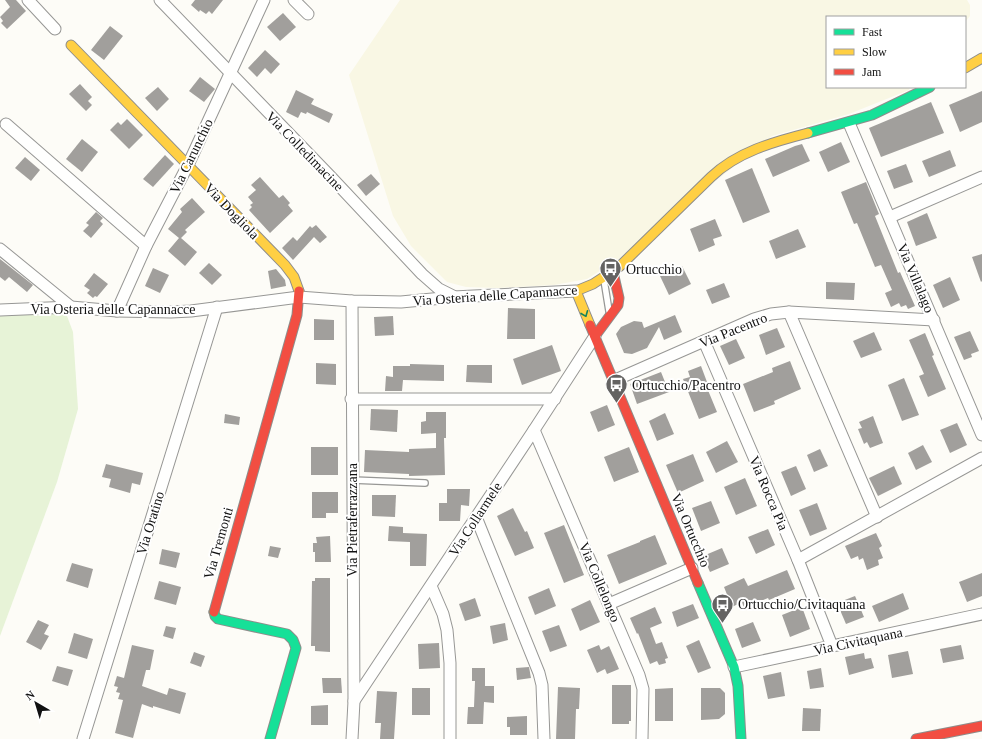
<svg xmlns="http://www.w3.org/2000/svg" width="982" height="739" font-family="Georgia,serif">
<style>
.farmland{fill:#f9f7e4}
.green{fill:#e7f3d7}
.building{fill:#a19f9c}
.lines{fill:none;stroke-linecap:round;stroke-linejoin:round}
.lane-casing{stroke:#979795;stroke-width:8}
.street-casing{stroke:#979795;stroke-width:13}
.fast-casing{stroke:#8e8d8b;stroke-width:11}
.slow-casing{stroke:#8e8d8b;stroke-width:11}
.jam-casing{stroke:#8e8d8b;stroke-width:11}
.lane{stroke:#fffffe;stroke-width:5.5}
.street{stroke:#fffffe;stroke-width:11}
.fast{stroke:#16e098;stroke-width:9}
.slow{stroke:#ffcf43;stroke-width:9}
.jam{stroke:#f24e42;stroke-width:9}
.oneway{stroke:#14835b}
.labels{text-anchor:middle;stroke-width:4;stroke-linejoin:round;paint-order:stroke}
.street-label{font-size:14px;fill:#111;stroke:#fff}
.poi-label{font-size:14px;fill:#111;stroke:#fff;text-anchor:start}
</style>
<rect width="100%" height="100%" fill="#fdfcf7"/>
<path class="farmland" d="M400,0H967L970,5V16L965,22V17H827V87H910L909,90L849,114L772,136L617,260L587,279L554,285L498,288L466,287L447,282L411,246L393,216L349,75Z"/>
<path class="green" d="M53,310L67,316L73,332L78,409L57,482L0,636V313Z"/>
<g class="building">
<path d="M5,0H16L26,11L7,29L1,23L3,21L0,17L10,7Z"/>
<path d="M195,0H223L212,14L209,11L206,14L200,10L199,12L191,5Z"/>
<path d="M283,13L296,27L280,41L267,27Z"/>
<path d="M110,26L123,36L104,60L91,50Z"/>
<path d="M265,50L280,64L271,74L265,68L257,77L248,68Z"/>
<path d="M200,77L215,89L204,102L189,91Z"/>
<path d="M80,84L92,97L88,101L92,105L86,111L69,94Z"/>
<path d="M158,87L169,99L157,111L145,98Z"/>
<path d="M296,90L314,99L311,104L333,114L329,123L307,112L306,114L301,112L298,118L286,112Z"/>
<path d="M982,91V122L960,132L949,105Z"/>
<path d="M931,102L944,133L881,157L869,128Z"/>
<path d="M127,119L143,135L129,149L110,130L118,122L121,125Z"/>
<path d="M82,139L98,152L82,172L66,159Z"/>
<path d="M841,142L850,162L828,172L819,152Z"/>
<path d="M802,144L810,161L773,177L765,159L795,146Z"/>
<path d="M950,150L956,166L929,177L922,161Z"/>
<path d="M165,155L174,164L153,187L143,179Z"/>
<path d="M25,157L40,170L31,181L15,168Z"/>
<path d="M906,164L913,182L894,189L887,171Z"/>
<path d="M752,168L770,212L743,223L725,180Z"/>
<path d="M371,174L380,184L366,196L357,185Z"/>
<path d="M260,177L279,198L283,195L290,203L288,205L293,211L270,233L249,210L252,207L250,205L253,203L248,197L256,190L251,185Z"/>
<path d="M866,182L879,214L875,216L898,273L900,272L915,306L908,309L906,305L901,307L899,303L891,307L885,293L892,290L881,265L875,267L857,223L854,224L841,192Z"/>
<path d="M192,198L205,212L185,230L187,232L181,238L197,252L185,266L168,251L179,238L168,229L182,212L180,209Z"/>
<path d="M96,212L103,218L100,221L103,224L91,238L83,231L89,225L86,223Z"/>
<path d="M927,213L937,238L916,246L907,222Z"/>
<path d="M715,219L722,236L713,239L715,245L699,252L690,229Z"/>
<path d="M316,225L327,237L320,243L314,237L293,260L282,248L293,237L297,241L310,226L312,228Z"/>
<path d="M798,229L806,247L776,259L769,241Z"/>
<path d="M982,254V281L981,282L972,257Z"/>
<path d="M0,259L33,285L27,292L9,277L5,281L0,277Z"/>
<path d="M209,263L222,275L212,285L199,273Z"/>
<path d="M682,266L691,284L669,295L660,276Z"/>
<path d="M153,268L169,275L160,293L145,286Z"/>
<path d="M276,269L285,280L286,286L271,289L268,271Z"/>
<path d="M94,273L108,284L97,297L95,296L93,298L87,293L90,290L84,286Z"/>
<path d="M950,277L960,300L943,308L933,285Z"/>
<path d="M826,282L855,283L854,300L826,299Z"/>
<path d="M724,283L730,297L712,304L706,290Z"/>
<path d="M508,308L535,309V339H507Z"/>
<path d="M675,315L682,332L664,340L659,327L647,348L632,354L624,353L616,334L621,327L634,321L642,322L644,328Z"/>
<path d="M393,316L394,335L375,336L374,317Z"/>
<path d="M314,319L334,320V340H314Z"/>
<path d="M777,328L785,347L766,355L759,335Z"/>
<path d="M970,331L979,351L971,354L972,357L964,360L954,337Z"/>
<path d="M874,332L882,350L861,358L853,341Z"/>
<path d="M925,333L934,355L932,356L946,389L928,397L919,376L924,374L909,340Z"/>
<path d="M736,339L745,358L729,365L720,346Z"/>
<path d="M552,345L561,371L522,385L513,359Z"/>
<path d="M790,361L801,389L774,401L775,404L754,412L743,384L773,372L772,368Z"/>
<path d="M316,363L336,364V385L316,384Z"/>
<path d="M410,364L444,365V381L403,380L402,391H385L386,376L393,377V366H410Z"/>
<path d="M467,365H492V383L466,382Z"/>
<path d="M701,366L707,382L705,383L717,412L699,419L683,379L690,377L688,371Z"/>
<path d="M661,372L669,392L637,404L630,384Z"/>
<path d="M904,378L919,415L902,421L888,385Z"/>
<path d="M607,405L615,425L598,432L590,412Z"/>
<path d="M371,409L398,410L397,432L370,430Z"/>
<path d="M426,412H446V438H444L445,475L409,476V474L364,472L365,450L409,452V449L436,448V433L421,434V422L426,421Z"/>
<path d="M665,413L674,434L657,441L649,421Z"/>
<path d="M225,414L240,417L239,425L224,423Z"/>
<path d="M873,416L883,443L870,448L867,442L864,444L858,429L862,428L859,422Z"/>
<path d="M957,423L967,445L950,453L940,430Z"/>
<path d="M727,441L738,462L716,473L706,452Z"/>
<path d="M923,445L932,462L916,470L908,453Z"/>
<rect x="311" y="447" width="27" height="28"/>
<path d="M629,447L639,472L614,482L604,457Z"/>
<path d="M820,449L828,466L814,472L807,455Z"/>
<path d="M693,454L704,481L678,493L666,465Z"/>
<path d="M106,464L143,473L140,485L132,483L130,493L109,487L111,479L102,477Z"/>
<path d="M796,466L806,489L791,496L781,472Z"/>
<path d="M894,466L902,484L878,496L869,478Z"/>
<path d="M745,478L757,506L736,515L724,487Z"/>
<path d="M447,489H470L469,506L461,505L460,521H439V503H447Z"/>
<path d="M312,492H338V513H326V518H312Z"/>
<path d="M372,495H396L395,517L372,516Z"/>
<path d="M711,501L720,523L701,531L692,508Z"/>
<path d="M817,503L827,529L810,536L799,510Z"/>
<path d="M513,508L525,532L527,531L534,548L515,556L497,516Z"/>
<path d="M564,525L584,575L564,583L544,533Z"/>
<path d="M389,526L403,527V533L427,534L426,566H410V542L388,541Z"/>
<path d="M768,529L775,545L756,554L748,537Z"/>
<path d="M876,533L882,546L879,548L883,558L878,560L879,565L867,570L863,558L859,560L858,556L851,559L845,546Z"/>
<path d="M655,535L667,564L619,584L607,555L640,542V541Z"/>
<path d="M330,536L331,562H315V552H313V543H317L316,537Z"/>
<path d="M270,546L281,548L278,558L268,556Z"/>
<path d="M722,548L729,564L710,572L703,556Z"/>
<path d="M162,549L180,553L176,568L159,564Z"/>
<path d="M72,563L93,569L88,588L66,581Z"/>
<path d="M787,570L795,589L769,600L768,598L744,608L742,602L732,607L724,587L744,578L748,586Z"/>
<path d="M982,573V596L967,602L959,582Z"/>
<path d="M315,578H330V652L315,651V646H311L312,581H315Z"/>
<path d="M159,581L181,587L176,605L154,599Z"/>
<path d="M549,588L556,606L535,615L528,597Z"/>
<path d="M903,593L909,609L879,622L872,606Z"/>
<path d="M855,596L864,617L846,624L837,603Z"/>
<path d="M475,598L481,616L465,621L459,604Z"/>
<path d="M590,600L600,622L580,631L571,609Z"/>
<path d="M693,604L699,618L677,627L672,612Z"/>
<path d="M655,607L662,623L650,628L656,644L662,642L668,658L665,659L666,663L659,665L657,661L650,664L638,633L637,634L630,618Z"/>
<path d="M802,607L810,629L790,637L782,615Z"/>
<path d="M38,620L49,625L44,634L49,636L41,650L26,642Z"/>
<path d="M753,622L761,641L742,648L735,629Z"/>
<path d="M505,623L508,640L493,644L490,626Z"/>
<path d="M559,625L567,646L550,652L542,631Z"/>
<path d="M166,626L176,628L173,639L163,636Z"/>
<path d="M74,633L93,639L87,659L68,653Z"/>
<path d="M699,640L711,668L698,673L686,646Z"/>
<path d="M439,643L440,668L419,669L418,644Z"/>
<path d="M132,645L154,650L150,670H146L142,686L167,695L169,688L186,693L180,714L153,706V708L142,704L133,738L115,733L123,700L118,699L120,693L116,692L118,687L114,686L117,676L124,678Z"/>
<path d="M599,645L601,650L609,646L619,669L607,674L605,669L597,673L587,650Z"/>
<path d="M961,645L964,659L943,663L940,649Z"/>
<path d="M908,651L913,674L892,678L888,655Z"/>
<path d="M194,652L205,656L201,667L190,663Z"/>
<path d="M864,653L865,659L871,658L874,668L849,675L845,657Z"/>
<path d="M57,666L73,670L68,686L52,681Z"/>
<path d="M529,667L531,678L517,680L516,668Z"/>
<path d="M472,668H485V686H494V703L484,702L483,724H467L468,707H474L475,681H472Z"/>
<path d="M821,668L824,687L810,689L807,671Z"/>
<path d="M781,672L785,696L768,699L763,676Z"/>
<path d="M322,678H341L342,693H323Z"/>
<path d="M612,685H631V721H629V724H612Z"/>
<path d="M558,687L580,688L579,709H576L575,739H556Z"/>
<rect x="412" y="688" width="18" height="27"/>
<path d="M673,688V721H655V689Z"/>
<path d="M701,688H720L725,693V714L719,719L701,720Z"/>
<path d="M377,691L397,692L394,739H380L381,723H375Z"/>
<path d="M328,705V725H311V706Z"/>
<path d="M803,708L821,709L820,731H802Z"/>
<path d="M527,716V735H510V727H507V717Z"/>
</g>
<g class="lines">
<defs>
<g id="lane">
<path d="M604,280L609,311"/>
<path d="M352,480L425,483"/>
</g>
<g id="street">
<path d="M28,0L55,29"/>
<path d="M160,0L330,176L422,274L439,289L453,296"/>
<path d="M294,0L308,14"/>
<path d="M849,123L982,435"/>
<path d="M6,124L146,246"/>
<path d="M890,217L982,177"/>
<path d="M0,249L71,307"/>
<path d="M352,301L354,701L352,739"/>
<path d="M0,310L71,307L117,311L171,312L191,311L299,297L352,301L401,302L453,297L576,291"/>
<path d="M117,311L146,246L188,165L264,0"/>
<path d="M789,312L877,517"/>
<path d="M704,341L798,560L832,646"/>
<path d="M613,381L754,319L771,314L789,312L934,320"/>
<path d="M351,399H555"/>
<path d="M534,430L639,675L643,689L642,739"/>
<path d="M476,517L539,673L542,685L544,739"/>
<path d="M798,560L982,458"/>
<path d="M431,586L443,614L447,630L450,663V739"/>
<path d="M609,604L692,568"/>
<path d="M734,667L982,614"/>
<path d="M354,701L534,430L595,336"/>
<path d="M83,739L217,307"/>
</g>
<g id="fast">
<path d="M808,133L872,115L930,87"/>
<path d="M698,583L734,667L738,686L741,739"/>
<path d="M214,612L215,616L218,619L287,634L293,640L296,648L270,739"/>
</g>
<g id="slow">
<path d="M71,45L285,265L294,277L299,291"/>
<path d="M965,68L982,58"/>
<path d="M590,325L576,291L593,284L619,267L711,177C737,152 773,142 808,133"/>
</g>
<g id="jam">
<path d="M590,325L698,583"/>
<path d="M595,336L618,305L619,298L613,272"/>
<path d="M214,612L297,315L299,291"/>
<path d="M916,739L982,726"/>
</g>
</defs>
<use href="#lane" class="lane-casing"/>
<use href="#street" class="street-casing"/>
<use href="#fast" class="fast-casing"/>
<use href="#slow" class="slow-casing"/>
<use href="#jam" class="jam-casing"/>
<use href="#lane" class="lane"/>
<use href="#street" class="street"/>
<use href="#fast" class="fast"/>
<use href="#slow" class="slow"/>
<use href="#jam" class="jam"/>
</g>
<defs><path id="oneway-chevron" d="M-2-3.5L2.5 0L-2 3.5" fill="none" stroke-width="1.6" stroke-linecap="round" stroke-linejoin="round"/></defs>
<use class="oneway" href="#oneway-chevron" transform="translate(585 314) rotate(68)"/>
<defs>
<symbol id="bus-pin" viewBox="-11 -11 22 30"><path d="M0 17L-7.5 6A9.5 9.5 0 1 1 7.5 6Z" fill="#646362" stroke="#fff"/><path d="M-5-6H5V4H4V6H2V4H-2V6H-4V4H-5ZM-3.5-4V0h7V-4ZM-3.5 1.2v1.5H-2V1.2ZM2 1.2v1.5H3.5V1.2Z" fill="#fff"/></symbol>
</defs>
<g fill-rule="evenodd">
<use href="#bus-pin" x="598" y="256" width="25" height="34"/>
<use href="#bus-pin" x="604" y="372" width="25" height="34"/>
<use href="#bus-pin" x="710" y="592" width="25" height="34"/>
</g>
<g class="labels">
<g class="street-label">
<text transform="translate(305 151) rotate(46)" y="5">Via Colledimacine</text>
<text transform="translate(191 156) rotate(-64)" y="5">Via Carunchio</text>
<text transform="translate(232 211) rotate(46)" y="5">Via Dogliola</text>
<text transform="translate(916 278) rotate(67)" y="5">Via Villalago</text>
<text transform="translate(495 295) rotate(-4)" y="5">Via Osteria delle Capannacce</text>
<text x="113" y="314">Via Osteria delle Capannacce</text>
<text transform="translate(733 330) rotate(-22)" y="5">Via Pacentro</text>
<text transform="translate(769 493) rotate(67)" y="5">Via Rocca Pia</text>
<text transform="translate(475 519) rotate(-57)" y="5">Via Collarmele</text>
<text transform="translate(352 520) rotate(-90)" y="5">Via Pietraferrazzana</text>
<text transform="translate(150 523) rotate(-73)" y="5">Via Oratino</text>
<text transform="translate(691 530) rotate(67)" y="5">Via Ortucchio</text>
<text transform="translate(218 543) rotate(-74)" y="5">Via Tremonti</text>
<text transform="translate(600 582) rotate(67)" y="5">Via Collelongo</text>
<text transform="translate(858 641) rotate(-12)" y="5">Via Civitaquana</text>
</g>
<g class="poi-label">
<text x="626" y="274">Ortucchio</text>
<text x="632" y="390">Ortucchio/Pacentro</text>
<text x="738" y="609">Ortucchio/Civitaquana</text>
</g>
</g>
<rect x="826" y="16" width="140" height="72" fill="#ffffff" stroke="#a0a0a0"/>
<rect x="834" y="29" width="20" height="6" fill="#16e098" stroke="#a0a0a0"/>
<text x="862" y="36" font-size="12" fill="#111111">Fast</text>
<rect x="834" y="49" width="20" height="6" fill="#ffcf43" stroke="#a0a0a0"/>
<text x="862" y="56" font-size="12" fill="#111111">Slow</text>
<rect x="834" y="69" width="20" height="6" fill="#f24e42" stroke="#a0a0a0"/>
<text x="862" y="76" font-size="12" fill="#111111">Jam</text>
<g transform="translate(36 703) rotate(322)" stroke="#ffffff" stroke-width="3" paint-order="stroke">
<path d="M0-3L7 15L0 10L-7 15Z" fill="#111111"/>
<text y="-6" font-size="11" font-weight="bold" text-anchor="middle" fill="#111111">N</text>
</g>
</svg>
